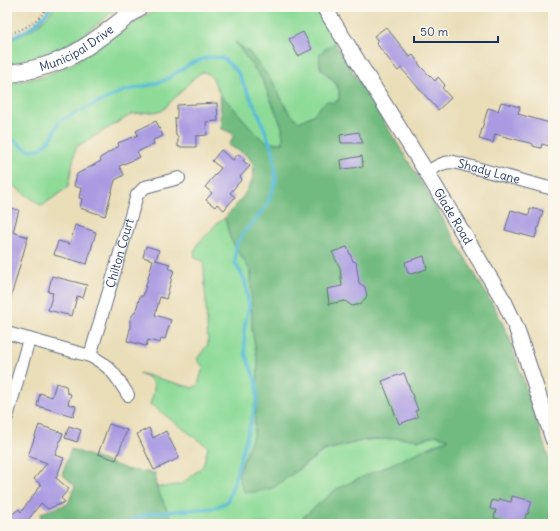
<svg xmlns="http://www.w3.org/2000/svg" width="560" height="531" font-family="Delius,sans-serif">
<style>
.green{fill:#8edb98;stroke:#54857b}
.forest{fill:#72bb80;stroke:#46756f}
.lines{fill:none;stroke-linecap:round;stroke-linejoin:round}
.stream{stroke:#59bcd7;stroke-width:3.5}
.building{fill:#a99ae2}
.minor-casing{stroke:#636c7e;stroke-width:14}
.tertiary-casing{stroke:#636c7e;stroke-width:17}
.secondary-casing{stroke:#636c7e;stroke-width:19}
.path{stroke:#636c7e;stroke-width:2;stroke-dasharray:1 3;stroke-linecap:butt}
.minor{stroke:#fff;stroke-width:12}
.tertiary{stroke:#fff;stroke-width:15}
.secondary{stroke:#fff;stroke-width:17}
.labels{text-anchor:middle;stroke-width:3;stroke-linejoin:round;paint-order:stroke}
.street-label{font-size:12px;fill:#1b2f5e;stroke:#fbf7ec}
</style>
<rect width="100%" height="100%" fill="#fbf7ec"/>
<filter id="ink" filterUnits="userSpaceOnUse"><feTurbulence type="fractalNoise" baseFrequency=".025" numOctaves="2"/><feDisplacementMap in="SourceGraphic" scale="8" xChannelSelector="R" yChannelSelector="G"/><feConvolveMatrix kernelMatrix="1 2 1 2 8 2 1 2 1" color-interpolation-filters="sRGB"/></filter>
<filter id="wash" filterUnits="userSpaceOnUse"><feTurbulence type="fractalNoise" baseFrequency=".012" numOctaves="4" result="noise"/><feDisplacementMap in="SourceGraphic" scale="16" xChannelSelector="R" yChannelSelector="G"/><feGaussianBlur stdDeviation="0.9" result="paint"/><feColorMatrix in="noise" values="0 0 0 0 0 0 0 0 0 0 0 0 0 0 0 0 0 1.4 0 .05"/><feComposite in="paint" operator="in"/></filter>
<g filter="url(#wash)">
<rect width="100%" height="100%" fill="#eadeb9"/>
<g class="green">
<path d="M55,7H119C108,15 98,24 87,32C63,49 36,59 7,64V41C28,34 42,24 55,7Z"/>
<path d="M159,7H314L335,43L320,53V68L335,83L339,90V100L320,107L313,115L299,122L288,111L274,84L249,53L236,43L262,79L282,127L283,143H268L257,135L231,105L220,95L213,79L207,73L202,72L194,78L162,111L132,114L76,147L68,187L42,206L7,181V84L42,77L72,64Z"/>
<path d="M225,218L230,238L251,272L252,330L258,363L257,400L254,433L238,475L273,488L324,451L366,440L402,438L420,440L436,435L449,439L423,450L338,488L295,524H180L170,516L156,486L164,487L182,484L203,466L208,447L150,404C156,386 158,381 139,373L193,388L198,385L203,367L197,359L208,344L204,268L203,261L195,258L194,253L198,243L207,235L217,223Z"/>
</g>
<g class="forest">
<path d="M235,42L249,52L274,84L288,111L299,122L313,115L320,107L327,101L334,103L339,100C339,97 340,93 339,90C335,73 316,77 320,53L335,43L423,185L498,314L509,337L553,472V524H295L338,488L423,450L449,439L436,435L420,440L402,438L366,440L324,450L273,488L256,492H244L238,475L254,433L257,400L258,363L252,330L251,272L230,238L225,218C238,203 268,173 246,155C241,151 234,149 229,145L233,138L232,133L222,129L220,95L231,105L257,135L268,143H283L282,127L262,79Z"/>
<path d="M71,449L129,470L155,473L156,486L170,516L180,524H40L41,513L68,504L75,486L62,474Z"/>
</g>
<g class="lines">
<g class="stream">
<path d="M7,38C25,34 40,22 51,7"/>
<path d="M7,136L28,150L40,149L51,139L59,121L123,91L154,84L165,80L192,63L209,57L223,58L237,71L259,115L274,154L276,181L267,205L257,218L245,231L236,245L235,263L245,280L249,307L244,329L245,353L257,384V400L232,489L227,502L214,508L152,513L133,519L126,524"/>
</g>
</g>
<g id="blocks">
<g class="building">
<path d="M386,27L410,57L413,55L421,67L435,81L438,77L445,85L442,88L451,98L438,110L401,68L398,71L376,43L378,41L374,36Z"/>
<path d="M303,32L312,49L298,56L289,39Z"/>
<path d="M501,102L520,107L518,114L553,124V147L542,144L541,148L533,146V144L495,134L493,143L479,139L488,108L498,111Z"/>
<path d="M217,103L218,121L206,122L207,135L196,136V147H178V136H176L175,118H177V105Z"/>
<path d="M156,121L163,136L153,140L154,144L137,152L140,157L119,166L124,175L115,180L105,216L80,208L82,199L79,198L81,188L74,186L77,174L101,161L100,158L119,146L118,143L138,135L136,131Z"/>
<path d="M359,132L360,136L363,143H341L340,135Z"/>
<path d="M221,150L233,160L238,154L245,159L243,161L250,166L240,177L242,179L230,193L235,197L224,210L217,204L215,207L206,200L212,193L205,187L221,168L212,161Z"/>
<path d="M362,156L363,167L342,169L341,160Z"/>
<path d="M7,207L19,210L13,232L28,237L10,300H7Z"/>
<path d="M530,208L543,211L535,238L505,230L511,210L529,215Z"/>
<path d="M75,225L96,232L87,264L54,255L58,241L70,244Z"/>
<path d="M146,246L159,250L156,260L170,264L168,268L174,270L166,299L160,297L155,315L171,320L165,339L161,338L160,343L148,340L146,346L127,341L130,329V319L136,310L140,296H143L153,260L143,257Z"/>
<path d="M347,247L353,261L356,262L359,283L365,287L367,296L361,304L352,306L345,301L329,304L327,289L342,286L340,268L332,252Z"/>
<path d="M424,256L427,269L412,274L408,273L405,262Z"/>
<path d="M52,276L87,285L83,298L77,296L72,316L48,310L53,293L48,292Z"/>
<path d="M404,373L418,410L415,411L418,417L399,424L382,381Z"/>
<path d="M56,383L66,386L67,393L71,394L68,404L76,406L73,416L37,406L40,393L52,397Z"/>
<path d="M109,424L127,430L116,460L98,454Z"/>
<path d="M39,425L63,433L55,455L64,458L56,478L69,489L61,498L65,502L48,509L41,503L25,524H7V518L19,509L21,512L41,485L34,479L47,463L28,456Z"/>
<path d="M69,426L81,430L77,442L65,438Z"/>
<path d="M149,428L153,438L166,431L179,458L154,470L137,434Z"/>
<path d="M512,496L532,501L528,514H526L524,524H505V521L494,518L496,510L490,509L492,500L498,502L499,499L511,502Z"/>
</g>
</g>
</g>
<g filter="url(#ink)">
<use href="#blocks" fill-opacity="0" stroke="#636c7e" stroke-width="1"/>
<g class="lines">
<defs>
<g id="minor">
<path id="s1" d="M427,173C436,166 443,162 454,162L553,189"/>
<path d="M7,333L90,356C110,365 117,377 128,395"/>
<path id="s2" d="M90,356L137,195L145,187L179,178"/>
<path d="M7,417L29,339"/>
</g>
<g id="tertiary">
<path id="s3" d="M324,7L427,173L505,303L516,327L553,439"/>
</g>
<g id="secondary">
<path id="s4" d="M7,74C29,71 54,65 74,54C97,41 118,23 139,7"/>
</g>
</defs>
<use href="#minor" class="minor-casing"/>
<use href="#tertiary" class="tertiary-casing"/>
<use href="#secondary" class="secondary-casing"/>
<path class="path" d="M7,34C24,30 37,22 48,7"/>
<use href="#minor" class="minor"/>
<use href="#tertiary" class="tertiary"/>
<use href="#secondary" class="secondary"/>
</g>
</g>
<g class="labels">
<g class="street-label">
<text dy="4" stroke="none"><textPath href="#s4" startOffset="75">Municipal Drive</textPath></text>
<text dy="4" stroke="none"><textPath href="#s1" startOffset="66">Shady Lane</textPath></text>
<text dy="4" stroke="none"><textPath href="#s3" startOffset="246">Glade Road</textPath></text>
<text dy="4" stroke="none"><textPath href="#s2" startOffset="107">Chilton Court</textPath></text>
</g>
</g>
<rect width="560" height="531" fill="none" stroke="#fbf7ec" stroke-width="24"/>
<path d="M414 36v6h84v-6" fill="none" stroke="#1b2f5e" stroke-width="2"/>
<text x="420" y="36" font-size="12" fill="#1b2f5e" stroke="#fbf7ec" stroke-width="3" paint-order="stroke">50 m</text>
</svg>
